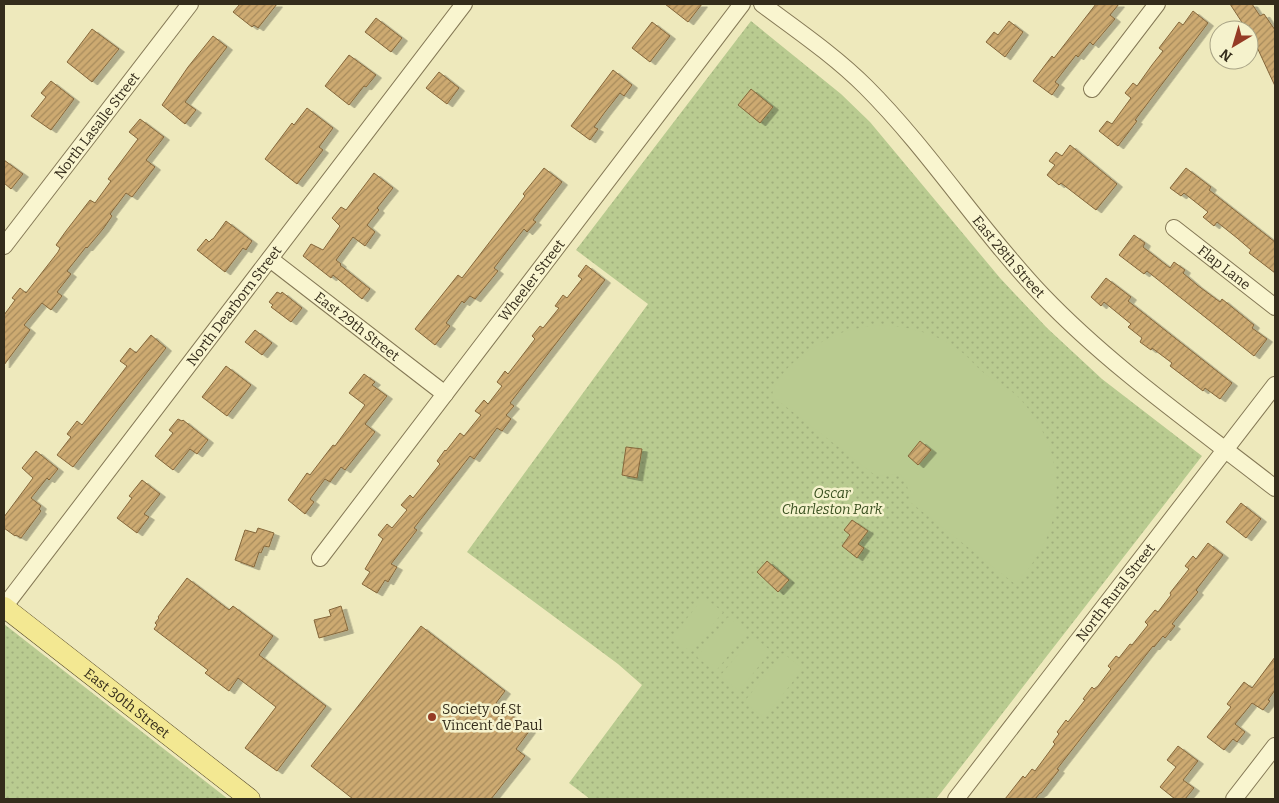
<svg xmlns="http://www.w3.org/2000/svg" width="1279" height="803" font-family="Bitter,serif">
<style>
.park{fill:url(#park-dots)}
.garden{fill:#b9cb90}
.building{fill:url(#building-hatch);stroke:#85673b;filter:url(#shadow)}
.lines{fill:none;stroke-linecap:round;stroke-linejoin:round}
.minor-casing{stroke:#857956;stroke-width:18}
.major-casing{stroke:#52452a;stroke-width:21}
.minor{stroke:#f9f5cf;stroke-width:16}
.major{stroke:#f3e892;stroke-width:20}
.poi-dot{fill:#953b25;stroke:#f5f2cc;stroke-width:2}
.labels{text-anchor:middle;stroke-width:5;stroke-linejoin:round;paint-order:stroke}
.street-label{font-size:14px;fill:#342c1b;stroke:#f5f2cc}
.park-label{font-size:14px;font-style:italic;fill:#3b5121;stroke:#f5f2cc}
.poi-label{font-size:14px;fill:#342c1b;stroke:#f5f2cc;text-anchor:start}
</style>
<defs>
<pattern id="park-dots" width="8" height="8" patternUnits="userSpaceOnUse" patternTransform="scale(1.25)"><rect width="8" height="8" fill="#b9cb90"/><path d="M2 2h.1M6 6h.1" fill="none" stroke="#a0ae7c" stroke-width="1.8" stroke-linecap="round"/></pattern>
<pattern id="building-hatch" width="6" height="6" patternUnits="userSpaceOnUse" patternTransform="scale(1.25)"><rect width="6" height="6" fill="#cdaa71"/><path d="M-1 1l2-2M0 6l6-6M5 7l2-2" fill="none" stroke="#a78b5c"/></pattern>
<filter id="shadow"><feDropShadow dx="5.5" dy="3" stdDeviation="0" flood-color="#0004"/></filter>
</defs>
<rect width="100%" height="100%" fill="#eee9bc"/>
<g class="park">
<path d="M751,21L841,94L870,122L1000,278L1047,328L1102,379L1202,456L936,799H590L569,783L642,685L618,664L467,552L648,304L576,250Z"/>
<path d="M4,624L228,799H4Z"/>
</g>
<g class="garden">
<path d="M876,325C906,326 935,332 959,350C968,356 975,366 984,373C996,382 1010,388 1021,400C1071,456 1068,531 1015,584L910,502L906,480L899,474L876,476L772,396C774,371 817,342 838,334C851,329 864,327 876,325Z"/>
<path d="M704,597L723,612L691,652L672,637Z"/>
<path d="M728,617L748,632L715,672L697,657Z"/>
<path d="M753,636L771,651L739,691L720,676Z"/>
<path d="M783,653L803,669L764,718L744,702Z"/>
</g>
<g class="building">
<path d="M240,4H277L258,28L254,25L252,27L233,12Z"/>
<path d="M665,4H702L688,22Z"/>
<path d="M1096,4H1119L1110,15L1115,19L1093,45L1090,42L1078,57L1076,55L1055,82L1059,85L1052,95L1033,81L1052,56L1054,58Z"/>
<path d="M1230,4H1252L1260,16L1264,14L1275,30V86L1249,30H1247Z"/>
<path d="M1193,11L1208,23L1135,120L1137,121L1118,146L1099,131L1107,121L1112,124L1131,98L1125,93L1133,83L1137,86L1152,65L1163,51L1159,48L1179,22L1183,25Z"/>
<path d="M376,18L402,38L391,52L365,32Z"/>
<path d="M1009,21L1023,32L1005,57L986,42L994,32L998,35Z"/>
<path d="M652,22L670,36L650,62L632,48Z"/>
<path d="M92,29L119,49L92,82L67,62Z"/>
<path d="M213,36L227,47L185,102L196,110L185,124L162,105L188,67Z"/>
<path d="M349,55L376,75L366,87L364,86L349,105L325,86Z"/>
<path d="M613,70L632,85L624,96L620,93L605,112L594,127L598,129L590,140L571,126Z"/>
<path d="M439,72L459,88L447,104L426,88Z"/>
<path d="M51,81L74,99L51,130L31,116L46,97L41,93Z"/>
<path d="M751,89L773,107L760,123L738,105Z"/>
<path d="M307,108L333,128L319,147L323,150L297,184L265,159L292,123L294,125Z"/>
<path d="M140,119L164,137L146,160L155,167L132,197L126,193L110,214L112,216L103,229L87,248L86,247L67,271L71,274L57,292L62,296L51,310L42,303L24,325L30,330L4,365V315L15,300L12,298L20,288L26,293L58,252L60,248L56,245L66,231L90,200L95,203L111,181L108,179L138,139L129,132Z"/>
<path d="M1070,145L1117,184L1096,210L1061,183L1059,185L1047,175L1055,165L1049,161L1056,152L1062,156Z"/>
<path d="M4,160L23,174L11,189L4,183Z"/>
<path d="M544,168L562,182L533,220L536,222L527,232L524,229L494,268L498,271L475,299L470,296L464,303L462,301L446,323L450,326L435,345L415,329L458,275L462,278L525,196L523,194Z"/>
<path d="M1186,168L1211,187L1209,190L1275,242V273L1249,253L1251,250L1237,238L1217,222L1214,226L1203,217L1208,212L1184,193L1181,196L1170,188Z"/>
<path d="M374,173L393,188L377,208L379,210L367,225L375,232L365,246L353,237L336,260L341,264L340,265L370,289L362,299L333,275L331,278L303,256L311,244L323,250L340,226L332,218L341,207L346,210Z"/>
<path d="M226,221L252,241L246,250L243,248L225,272L197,250L206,239L209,242L212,239H213Z"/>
<path d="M1134,235L1145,243L1143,247L1170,268L1174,262L1185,270L1183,273L1197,285L1220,302L1222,299L1254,325L1252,328L1267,339L1254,356L1147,271L1144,274L1119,255Z"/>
<path d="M586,265L605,280L510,403L514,406L506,415L511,419L502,431L497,428L474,459L470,456L414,528L417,530L391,564L397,567L388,582L385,580L377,593L362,584L370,572L365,569L383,539L378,535L387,524L392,528L407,510L401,505L410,495L413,498L440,464L437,461L445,450L446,451L460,433L464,436L481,415L475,411L484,400L488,404L502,386L497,382L505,371L508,374L535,339L532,336L540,326L543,328L559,308L555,306L563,295L567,298L582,279L578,276Z"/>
<path d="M1106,278L1131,297L1128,301L1232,383L1220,399L1205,388L1203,391L1170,366L1172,363L1152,348L1151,350L1140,342L1142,338L1128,327L1131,324L1104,302L1101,306L1091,297Z"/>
<path d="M277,292L281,294L282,292L302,308L291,322L271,307L273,305L269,302Z"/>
<path d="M255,330L272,343L262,355L245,342Z"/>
<path d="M151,335L166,348L73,467L57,455L71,437L67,434L77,421L82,425L127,366L120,361L130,348L136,353Z"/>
<path d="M226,366L251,385L227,416L202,397Z"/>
<path d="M364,374L375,382L372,385L387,396L365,424L375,432L345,470L341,467L330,482L325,479L310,499L314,502L305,514L288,500L307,473L310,475L333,445L335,446L365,405L349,393Z"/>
<path d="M178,419L182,421L183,420L208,440L197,454L190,449L173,470L155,456L173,433L169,430Z"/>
<path d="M920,441L931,450L918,465L908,456Z"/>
<path d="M626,447L642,449L637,478L622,475Z"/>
<path d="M36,451L58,469L49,480L47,478L31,498L41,506L39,509L41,511L21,538L16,535L15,536L4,528V517L33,478L22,468Z"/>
<path d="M142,480L160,494L144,514L149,517L137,533L117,518L132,498L129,496Z"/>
<path d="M1241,503L1261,519L1246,538L1226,522Z"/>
<path d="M852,520L868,531L858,544L864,548L857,558L842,546L850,535L844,530Z"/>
<path d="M258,528L274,533L269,547L264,546L261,553L259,552L254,567L235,560L245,530L256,533Z"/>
<path d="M1208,543L1223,555L1196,590L1198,592L1172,624L1175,626L1165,638L1163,636L1154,647L1153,646L1057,769L1059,770L1041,793H1040L1035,799H1005L1023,776L1025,778L1032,769L1035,771L1055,744L1053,742L1059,734L1057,732L1066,720L1068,722L1085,700L1083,699L1092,687L1094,689L1098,686L1111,669L1108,666L1116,656L1119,658L1130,644L1132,645L1148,625L1145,622L1155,610L1158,612L1171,595L1170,593L1189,569L1185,566L1193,556L1196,559Z"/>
<path d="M767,561L789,580L778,592L757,572Z"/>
<path d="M187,578L229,610L233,606L273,636L259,655L326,706L277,771L245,748L276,707L238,678L229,691L205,673L208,670L154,629L157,625L155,623L159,618L158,617Z"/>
<path d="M341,606L348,630L319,638L314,620L331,616L329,610Z"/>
<path d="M421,626L505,691L496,703L530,730L516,749L525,756L491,799H353L311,766Z"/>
<path d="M1275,657V690L1268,700L1270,701L1263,710L1252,703L1235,724L1245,732L1237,742L1233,739L1224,750L1207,737L1231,707L1227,704L1244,682L1252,688Z"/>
<path d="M1178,746L1198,761L1183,780L1194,788L1185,799H1175L1160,787L1176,767L1167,760Z"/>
</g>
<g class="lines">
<defs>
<g id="minor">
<path id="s1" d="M762,4C797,30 835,56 866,87C930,151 979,229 1042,295C1112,368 1196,426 1275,488"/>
<path d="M1092,89L1157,4"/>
<path id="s2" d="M1174,228L1275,307"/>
<path id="s3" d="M4,246L190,4"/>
<path id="s4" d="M270,259L445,394"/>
<path id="s5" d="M320,558L742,4"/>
<path id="s6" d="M4,607L464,4"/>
<path id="s7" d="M956,799L1275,385"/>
<path d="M1234,799L1275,746"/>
</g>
<g id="major">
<path id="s8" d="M4,607L250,799"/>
</g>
</defs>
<use href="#minor" class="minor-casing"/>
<use href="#major" class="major-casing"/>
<use href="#minor" class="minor"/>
<use href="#major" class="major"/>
</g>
<circle class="poi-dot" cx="432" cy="717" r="5"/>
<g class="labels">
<g class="street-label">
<text dy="5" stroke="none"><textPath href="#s3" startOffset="152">North Lasalle Street</textPath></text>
<text dy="5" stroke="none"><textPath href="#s1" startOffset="355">East 28th Street</textPath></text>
<text dy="5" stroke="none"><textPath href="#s2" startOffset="64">Flap Lane</textPath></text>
<text dy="5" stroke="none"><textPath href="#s5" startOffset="349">Wheeler Street</textPath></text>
<text dy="5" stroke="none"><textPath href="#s6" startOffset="379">North Dearborn Street</textPath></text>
<text dy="5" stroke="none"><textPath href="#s4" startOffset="110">East 29th Street</textPath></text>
<text dy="5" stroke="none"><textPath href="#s7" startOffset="261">North Rural Street</textPath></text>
<text dy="5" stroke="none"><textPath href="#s8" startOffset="156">East 30th Street</textPath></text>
</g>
<g class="park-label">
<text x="832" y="498">Oscar<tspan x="832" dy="16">Charleston Park</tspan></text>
</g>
<g class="poi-label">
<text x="442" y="714">Society of St<tspan x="442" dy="16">Vincent de Paul</tspan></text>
</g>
</g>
<rect width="1279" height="803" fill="none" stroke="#342c1b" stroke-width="10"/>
<g transform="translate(1234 45) rotate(218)"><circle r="24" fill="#f5f2cc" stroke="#a8a385"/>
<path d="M0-4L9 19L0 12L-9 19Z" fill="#953b25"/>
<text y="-8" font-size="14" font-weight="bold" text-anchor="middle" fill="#342c1b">N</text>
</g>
</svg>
